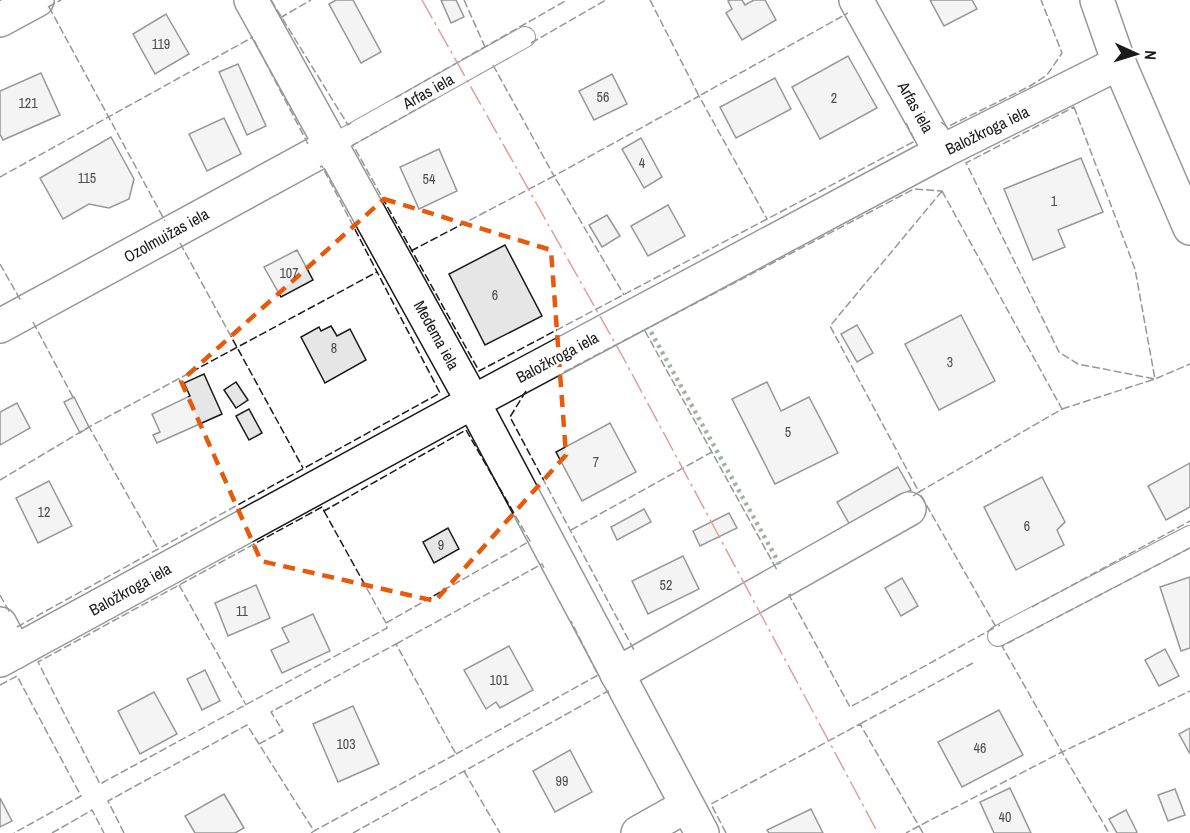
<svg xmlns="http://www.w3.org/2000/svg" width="1190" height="833" font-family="'Archivo Narrow',sans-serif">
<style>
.building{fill:#e6e6e6;stroke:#1a1a1a;stroke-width:1.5}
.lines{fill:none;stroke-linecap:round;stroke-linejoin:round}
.service-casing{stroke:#1a1a1a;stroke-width:22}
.minor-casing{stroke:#1a1a1a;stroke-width:36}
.tertiary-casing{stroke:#1a1a1a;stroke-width:36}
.service{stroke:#fff;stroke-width:20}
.minor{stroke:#fff;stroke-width:33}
.tertiary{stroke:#fff;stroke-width:33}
.hedge{stroke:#2b5a34;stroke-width:4.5;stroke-dasharray:3 4.5;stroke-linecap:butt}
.fence{stroke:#1a1a1a;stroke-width:1.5;stroke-dasharray:8 3;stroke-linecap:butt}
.power{stroke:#c62828;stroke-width:1.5;stroke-dasharray:21 4.5 3 4.5;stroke-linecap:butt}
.marked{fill:none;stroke:#e8590c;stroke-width:4.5;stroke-dasharray:12 8;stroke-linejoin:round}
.labels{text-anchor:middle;stroke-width:4.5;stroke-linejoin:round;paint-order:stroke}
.number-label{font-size:14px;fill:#4d4d4d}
.street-label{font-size:16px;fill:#1a1a1a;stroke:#fff}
</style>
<rect width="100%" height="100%" fill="#fff"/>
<g class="building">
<path d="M336,0H353L381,52L361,63L329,4Z"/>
<path d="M441,0H456L464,17L451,23Z"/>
<path d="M730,0H742L745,5L754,0H765L776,20L742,40L726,13L732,9L728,1Z"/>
<path d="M930,0H972L977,9L944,26Z"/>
<path d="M166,14L189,54L155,74L133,34Z"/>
<path d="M848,56L877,108L820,139L792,87Z"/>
<path d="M238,64L266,126L247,135L219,72Z"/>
<path d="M41,73L60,115L3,140L0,134V91Z"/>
<path d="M612,74L627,104L594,120L579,91Z"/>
<path d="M775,78L791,109L736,138L720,107Z"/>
<path d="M224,118L241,154L207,171L189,134Z"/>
<path d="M111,137L134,179L129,199L109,208L89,204L63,219L40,178Z"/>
<path d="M641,138L662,177L644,188L622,149Z"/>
<path d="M439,149L457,191L419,209L400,167Z"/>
<path d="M1081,158L1103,212L1058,230L1065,247L1033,260L1004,189Z"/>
<path d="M668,205L685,236L648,256L631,226Z"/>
<path d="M607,215L620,236L602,247L589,225Z"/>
<path d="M505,245L542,316L485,345L449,274Z"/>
<path d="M297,250L313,280L281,297L264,267Z"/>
<path d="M961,315L995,381L939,410L905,344Z"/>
<path d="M857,325L873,353L857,362L841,334Z"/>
<path d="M331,326L337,336L350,329L366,360L325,383L301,337L319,327L321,331Z"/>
<path d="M204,374L222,414L157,443L153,435L160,432L152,414L190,396L184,383Z"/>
<path d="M236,382L248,400L236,408L224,390Z"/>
<path d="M767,382L781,411L809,397L838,453L775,484L732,399Z"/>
<path d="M74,397L89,427L80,433L64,402Z"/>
<path d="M17,403L30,428L0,445V412Z"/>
<path d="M249,409L262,433L249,440L236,416Z"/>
<path d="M610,423L636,472L582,501L556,452Z"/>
<path d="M1190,463V507L1166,520L1148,486Z"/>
<path d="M898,467L911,490L850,525L837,502Z"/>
<path d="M1042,477L1065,522L1057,530L1064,545L1016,570L984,507Z"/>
<path d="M49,481L72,526L38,543L16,498Z"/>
<path d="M644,509L651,522L617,540L611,527Z"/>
<path d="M729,513L737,528L700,546L693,531Z"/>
<path d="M448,528L459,549L434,563L423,542Z"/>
<path d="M683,556L699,589L648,614L632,581Z"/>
<path d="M1190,577V648L1181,651L1160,587Z"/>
<path d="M902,578L918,606L901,616L885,588Z"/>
<path d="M256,585L270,618L228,636L215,603Z"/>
<path d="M313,614L330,651L282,673L271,650L289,642L282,628Z"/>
<path d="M509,646L533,690L500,708L496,702L486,709L464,670Z"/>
<path d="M1165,649L1179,676L1159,686L1145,660Z"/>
<path d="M205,670L220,701L202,710L187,679Z"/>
<path d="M154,692L177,734L140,754L118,711Z"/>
<path d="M353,706L379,764L338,782L313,724Z"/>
<path d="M999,710L1023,755L962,787L938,742Z"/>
<path d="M1190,728V754L1179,734Z"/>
<path d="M570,750L592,792L555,812L533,771Z"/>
<path d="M1010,788L1031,833H994L980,802Z"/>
<path d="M1175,789L1185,815L1168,821L1158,795Z"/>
<path d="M224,794L244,828L235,833H195L185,816Z"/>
<path d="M0,798L12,821L0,827Z"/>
<path d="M811,809L823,833H769L767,830Z"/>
<path d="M1126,810L1137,832L1136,833H1117L1109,819Z"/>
</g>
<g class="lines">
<defs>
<g id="service">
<path d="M332,145L525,37"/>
<path d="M998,636L1190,536"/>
</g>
<g id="minor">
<path d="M251,0L473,402L702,833"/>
<path d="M856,0L941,152"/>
<path d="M0,20L37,0"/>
<path d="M0,326L332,145"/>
<path d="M0,624L15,652"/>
<path d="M0,660L473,402L941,152L1119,63"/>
<path d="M617,674L909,509"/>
<path d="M638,833L686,806"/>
</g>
<path id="tertiary" d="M1097,0L1119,63L1190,228"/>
</defs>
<use href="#service" class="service-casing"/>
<use href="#minor" class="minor-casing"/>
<use href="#tertiary" class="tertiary-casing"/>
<use href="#service" class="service"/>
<use href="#minor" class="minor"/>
<use href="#tertiary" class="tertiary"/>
<path class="hedge" d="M651,332L780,565"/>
<g class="fence">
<path d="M271,0L348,125L351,123"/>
<path d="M464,0L485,47"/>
<path d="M650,0L699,96L848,13"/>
<path d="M48,7L61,0"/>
<path d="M49,7L165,221"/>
<path d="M280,18L311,0"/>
<path d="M254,40L308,144"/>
<path d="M531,43L606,0"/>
<path d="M493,65L554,176L699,96L767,219"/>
<path d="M395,98L567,0"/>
<path d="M435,99L353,145L479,371L915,141L906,123"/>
<path d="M1074,107L1135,269L1155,379L1078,364L1059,352L966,163Z"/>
<path d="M941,122L947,127L1030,86L1047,75L1062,53L1041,0"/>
<path d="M0,177L253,37"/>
<path d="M942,191L1062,409L919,492L830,326Z"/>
<path d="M180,243L303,468"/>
<path d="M411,251L554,176L624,295"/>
<path d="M0,264L21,301"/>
<path d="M33,322L74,399"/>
<path d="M645,331L777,570"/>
<path d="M564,372L914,189L942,191"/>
<path d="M526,391L510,417L634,650"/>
<path d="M1062,409L1155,379L1190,364"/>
<path d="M88,425L158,549"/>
<path d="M466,430L530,541L386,623L387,628L100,784L38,662L322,507L324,511Z"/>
<path d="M0,480L89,427L377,272"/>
<path d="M913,496L919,492L996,627L1000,625"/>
<path d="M324,511L386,623"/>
<path d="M571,530L712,452"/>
<path d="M1190,548L1002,646L1062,752L1190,691"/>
<path d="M179,585L246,705"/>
<path d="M791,594L789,595L850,707L994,628"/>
<path d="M0,595L10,613"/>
<path d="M1032,607L1190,521"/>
<path d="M17,627L440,393L322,166L320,167"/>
<path d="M396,644L542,564L544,568"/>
<path d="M0,685L17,676L81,796L14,833"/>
<path d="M860,724L973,663"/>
<path d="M259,744L283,731L271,712L396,644L456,754L314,831"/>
<path d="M456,754L598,675L571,621"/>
<path d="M464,771L500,833"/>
<path d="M52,833L92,810L104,833"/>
<path d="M124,833L108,801L247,725L314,831L311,833"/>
<path d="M353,833L608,691L610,696"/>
<path d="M726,833L711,804L860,724L919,826L906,833"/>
<path d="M923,833L919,826L1062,752L1109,833"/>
</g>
<path class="power" d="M422,0L624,359L878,833"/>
</g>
<path d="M0 0H1190V833H0ZM384,199L551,250L566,455L435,601L261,561L181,381Z" fill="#fff" fill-opacity=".55" fill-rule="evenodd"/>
<path class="marked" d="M384,199L551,250L566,455L435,601L261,561L181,381Z"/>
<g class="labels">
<g class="number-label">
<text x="161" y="49">119</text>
<text x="603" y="102">56</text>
<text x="834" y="103">2</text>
<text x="28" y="108">121</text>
<text x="642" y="168">4</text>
<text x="87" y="183">115</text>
<text x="429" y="184">54</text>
<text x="1054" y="206">1</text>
<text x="289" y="278">107</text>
<text x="495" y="300">6</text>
<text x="334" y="353">8</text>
<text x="950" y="367">3</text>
<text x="788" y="437">5</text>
<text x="596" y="467">7</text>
<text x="44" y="517">12</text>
<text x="1027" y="531">6</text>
<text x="441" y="550">9</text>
<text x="666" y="590">52</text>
<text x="242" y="616">11</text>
<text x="499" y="685">101</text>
<text x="346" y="749">103</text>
<text x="980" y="753">46</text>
<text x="562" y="786">99</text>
<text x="1005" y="822">40</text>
</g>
<g class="street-label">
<text transform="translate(428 91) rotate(-29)" y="6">Arfas iela</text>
<text transform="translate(916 107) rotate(61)" y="6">Arfas iela</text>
<text transform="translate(987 130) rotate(-26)" y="6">Baložkroga iela</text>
<text transform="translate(166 235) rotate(-29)" y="6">Ozolmuižas iela</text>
<text transform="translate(437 335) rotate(61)" y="6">Medema iela</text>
<text transform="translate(557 357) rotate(-28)" y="6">Baložkroga iela</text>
<text transform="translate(130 589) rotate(-29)" y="6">Baložkroga iela</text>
</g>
</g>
<g transform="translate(1136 54) rotate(94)" stroke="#ffffff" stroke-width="4.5" paint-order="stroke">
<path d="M0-4.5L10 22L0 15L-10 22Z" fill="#1a1a1a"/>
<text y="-9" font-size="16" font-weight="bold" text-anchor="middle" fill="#1a1a1a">N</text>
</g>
</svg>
